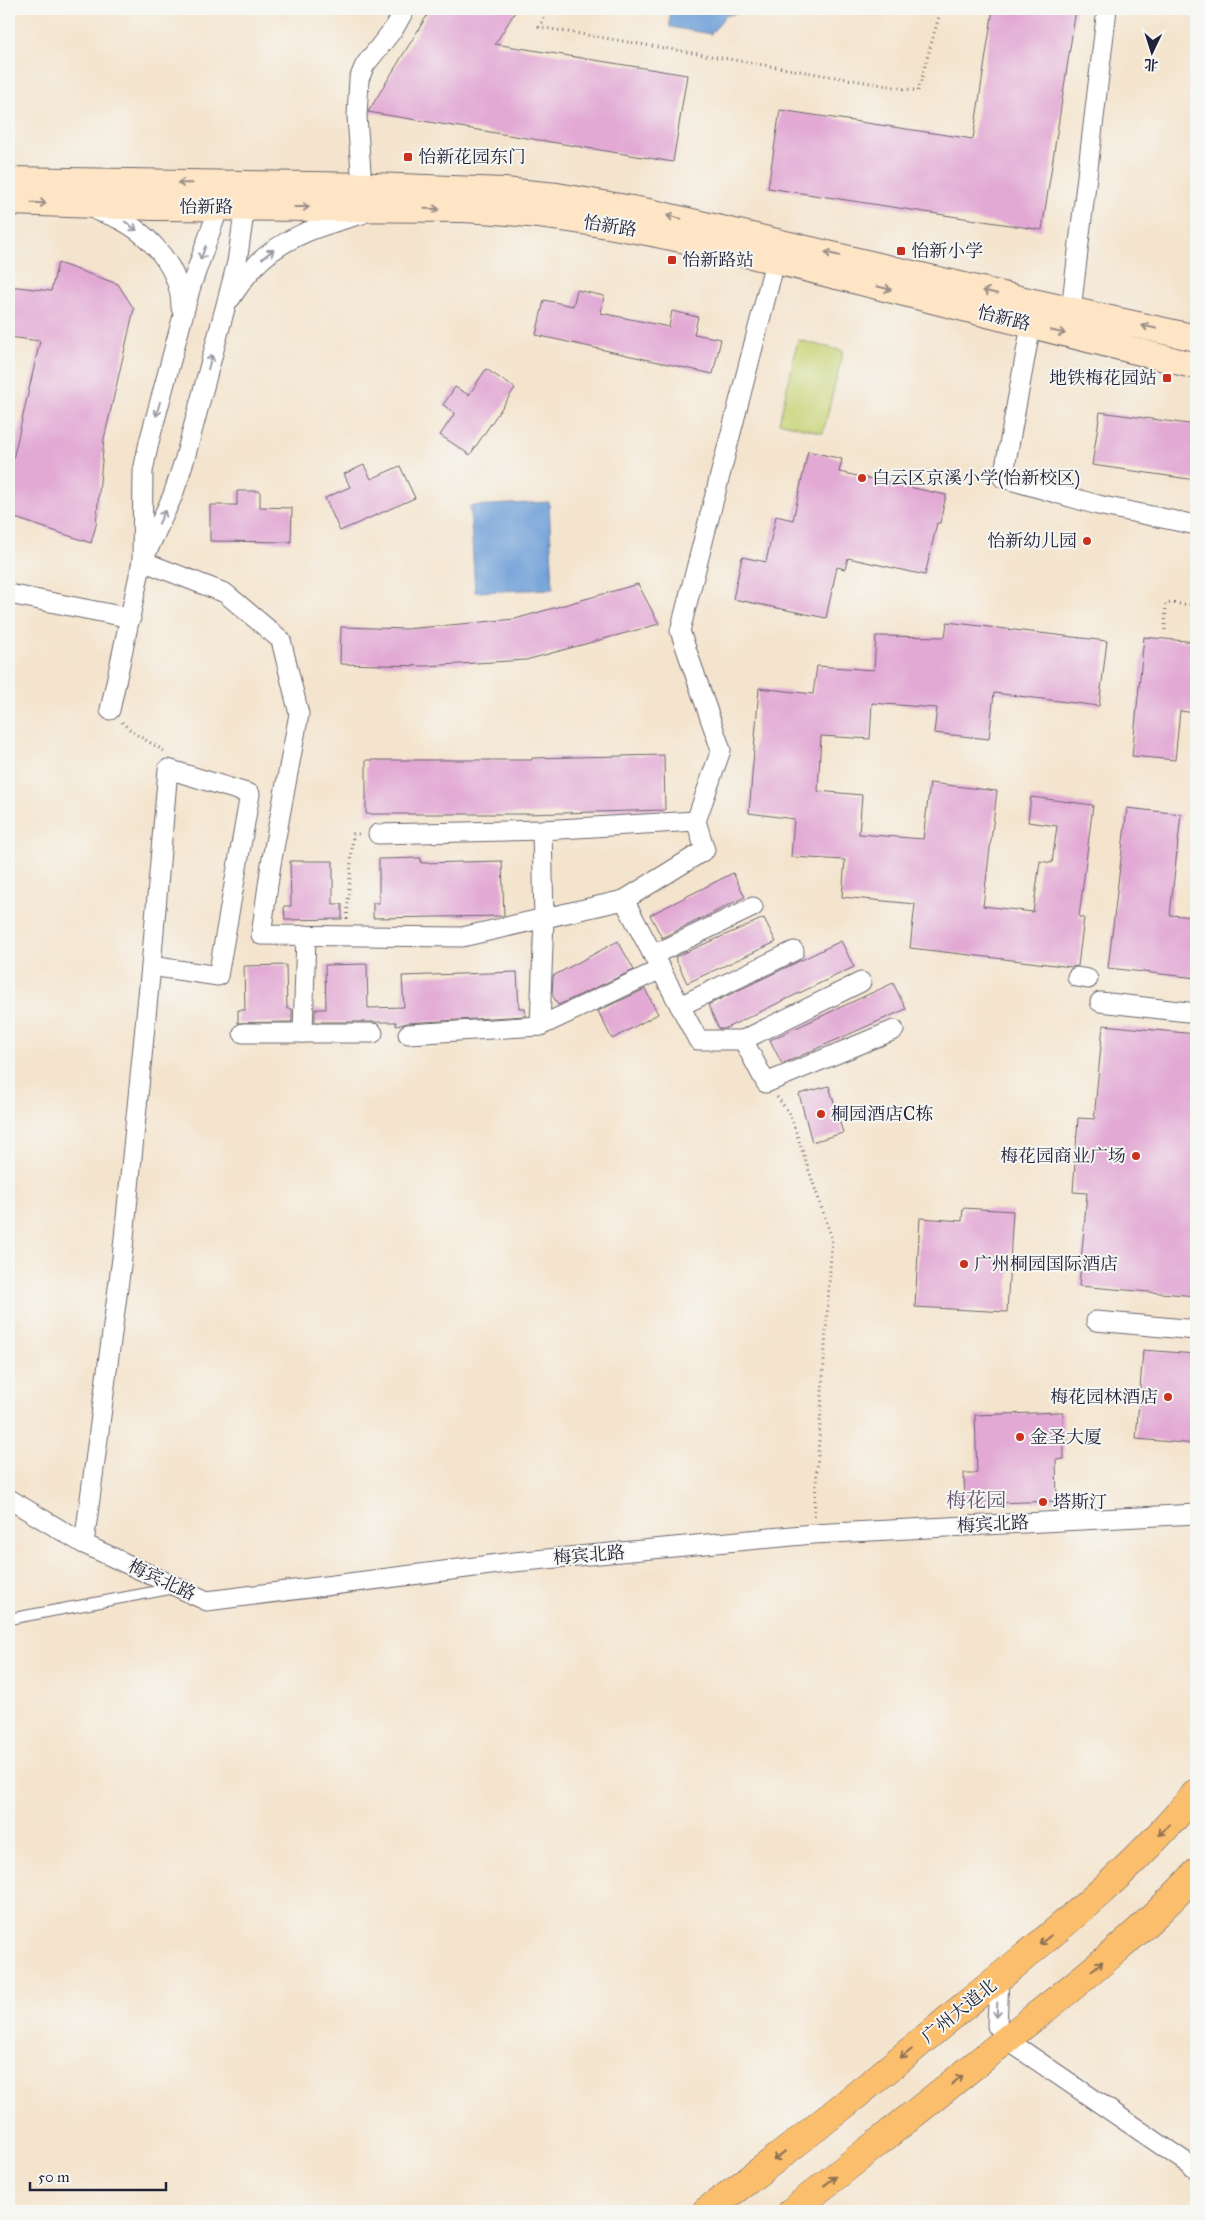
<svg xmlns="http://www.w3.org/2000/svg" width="1205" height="2220" font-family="'IM FELL Great Primer','Noto Serif SC',serif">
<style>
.green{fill:#c6d375;stroke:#747a58}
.water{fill:#6d9ed7;stroke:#486089}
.building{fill:#e2a9d4}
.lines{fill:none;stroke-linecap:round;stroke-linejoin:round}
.lane-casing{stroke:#6c666e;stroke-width:12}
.street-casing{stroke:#6c666e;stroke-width:21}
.secondary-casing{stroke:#6c666e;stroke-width:28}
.highway-casing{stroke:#6c666e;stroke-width:29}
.path{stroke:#6c666e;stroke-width:3;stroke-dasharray:1 4;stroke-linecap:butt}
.lane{stroke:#fff;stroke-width:10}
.street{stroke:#fff;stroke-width:19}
.secondary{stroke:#fde5c5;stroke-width:26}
.highway{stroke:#fabe6d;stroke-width:28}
.oneway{stroke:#9a8d87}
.oneway2{stroke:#9c9ca7}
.oneway3{stroke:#8e7054}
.poi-dot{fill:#c8321e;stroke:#f6f6f2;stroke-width:2}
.labels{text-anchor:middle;stroke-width:4;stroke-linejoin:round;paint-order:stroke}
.poi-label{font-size:18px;fill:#22223b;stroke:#f6f6f2;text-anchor:start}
.street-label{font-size:18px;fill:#22223b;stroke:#f6f6f2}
.quarter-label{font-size:20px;fill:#655171;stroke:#f6f6f2}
</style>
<rect width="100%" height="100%" fill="#f6f6f2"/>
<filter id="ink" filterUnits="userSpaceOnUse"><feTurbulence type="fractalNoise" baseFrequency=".02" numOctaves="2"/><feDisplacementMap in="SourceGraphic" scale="10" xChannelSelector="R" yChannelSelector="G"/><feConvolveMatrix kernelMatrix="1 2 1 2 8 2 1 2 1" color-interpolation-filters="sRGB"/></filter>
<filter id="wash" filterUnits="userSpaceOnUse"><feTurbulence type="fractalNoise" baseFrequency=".0096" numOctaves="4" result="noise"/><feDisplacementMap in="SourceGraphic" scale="20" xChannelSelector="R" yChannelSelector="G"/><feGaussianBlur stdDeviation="1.12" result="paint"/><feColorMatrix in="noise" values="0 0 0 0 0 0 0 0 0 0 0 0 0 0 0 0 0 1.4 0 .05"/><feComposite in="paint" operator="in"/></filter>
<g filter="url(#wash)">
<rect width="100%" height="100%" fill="#f4e4cd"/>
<path class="green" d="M798,340L843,351L823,433L779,422Z"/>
<g class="water">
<path d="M669,9H751L725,16L711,34L670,27Z"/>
<path d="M549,502L553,589L475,592L470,506Z"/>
</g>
<g id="blocks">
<g class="building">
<path d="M431,9H517L495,44L687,75L673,162L368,112Z"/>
<path d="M993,9H1076L1042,230L768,188L780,110L973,139Z"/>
<path d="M58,263L118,284L134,309L104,439L96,525L91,543L9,516V477L40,341L9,337V286L51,291Z"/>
<path d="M577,290L604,296L601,313L669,327L672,311L698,317L694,334L721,339L713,374L536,335L544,300L573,306Z"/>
<path d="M486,369L515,388L470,455L440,435L455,413L443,405L455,387L469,395Z"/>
<path d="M1100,412L1196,425V480L1092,465Z"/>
<path d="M808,451L842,459L839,472L946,495L940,523H937L925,575L848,558L845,569L837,567L826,618L733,599L742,557L766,562L776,516L793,520Z"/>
<path d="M364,465L371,479L400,466L415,498L340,531L325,498L350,487L344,474Z"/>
<path d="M237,491H260V507L292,508L291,542L210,541V505H237Z"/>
<path d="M638,584L659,624L526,660L426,666L340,664L341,627L406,629L515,619Z"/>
<path d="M947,622L1107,641L1099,706L994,693L989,739L934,733L937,708L872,703L870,739L821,736L818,791L862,795L859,834L923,839L930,783L997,791L983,906L1033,912L1040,861L1052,863L1057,826L1028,822L1031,797L1093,805L1079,917L1084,918L1078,966L1072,967L910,948L915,904L842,897L845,860L791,857L794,819L749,813L759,688L813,694L817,666L874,670L876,636L945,637Z"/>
<path d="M1144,637L1196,642V713L1180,711L1175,760L1132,756Z"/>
<path d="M664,755L665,810L527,814H366V760H532V758Z"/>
<path d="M1127,808L1181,814L1170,915L1196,917V978L1108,968Z"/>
<path d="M421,858V863L502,861L504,916L373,918V903H379V859Z"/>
<path d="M290,861H333V904H342V919L285,920L284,906H291Z"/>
<path d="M733,873L745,897L662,938L650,915Z"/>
<path d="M764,918L776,942L687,983L675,957Z"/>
<path d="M618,941L634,970L558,1005L552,994L553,976Z"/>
<path d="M841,941L854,967L724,1029H719L708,1005Z"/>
<path d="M367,964L368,1008L404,1007L402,976L517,972L519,1008H525L526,1016L407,1023L396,1026V1022H315V1009H326L325,965Z"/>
<path d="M286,965L287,1009H292V1022L238,1023V1010H245L244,966Z"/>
<path d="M893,983L906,1009L782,1064L770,1040Z"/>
<path d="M645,989L658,1014L612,1039L598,1011Z"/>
<path d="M1103,1025L1196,1034V1296L1079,1286L1087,1193L1073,1192L1078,1118L1094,1119Z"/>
<path d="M829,1086L843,1133L812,1142L799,1094Z"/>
<path d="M963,1208L1013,1211L1007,1312L915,1307L920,1218L962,1221Z"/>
<path d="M1143,1350L1196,1354V1444L1136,1439Z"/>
<path d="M1063,1412L1064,1459L1056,1460L1057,1501L965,1504L964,1473H977L975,1415Z"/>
</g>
</g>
</g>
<g filter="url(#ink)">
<use href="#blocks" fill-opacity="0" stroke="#6c666e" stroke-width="1"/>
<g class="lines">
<defs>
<path id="lane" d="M9,1619L175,1588"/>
<g id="street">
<path d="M362,186L357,116L359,79L365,65L395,27L405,9"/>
<path d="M97,211C140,222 181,263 181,308"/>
<path d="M231,298C238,287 246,276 254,267C283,236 323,225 362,214"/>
<path d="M1071,310L1107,9"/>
<path d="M1031,325L1003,478L1098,505L1196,525"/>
<path d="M145,556L173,495L185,458L227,301L237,262L245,207L240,197"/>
<path d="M142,561L225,593L281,640L299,714L271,864L261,935L462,937L624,900L705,850L696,821L721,750L680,631L778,250"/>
<path d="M9,594L131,618"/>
<path d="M110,710L142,561L143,471L149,442L191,286L219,207L225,197"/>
<path d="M378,834L542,830"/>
<path d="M624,900L698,1040H743L766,1083L894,1030"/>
<path d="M306,935L303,1033H373"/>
<path d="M653,955L753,907"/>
<path d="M661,969L540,1026L544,918L542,830L696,821"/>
<path d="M1077,977L1088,979"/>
<path d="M1100,1002L1196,1013"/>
<path d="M680,1006L794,951"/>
<path d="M243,1033H303"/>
<path d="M408,1034L540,1026"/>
<path d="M743,1040L861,982"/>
<path d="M1096,1321L1196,1330"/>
<path d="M9,1499L84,1544L207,1601L514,1562L813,1534L1196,1514"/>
<path d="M84,1544L122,1258L151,966L168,769L250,794L218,976L151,966"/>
<path d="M999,1978L997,2026L1007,2040L1196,2169"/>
</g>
<g id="secondary">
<path d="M9,180L374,186L504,191L557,196L649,212L1002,295L1196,338"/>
<path d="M9,202L154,207L462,209C591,214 716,246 841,277C959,307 1078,337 1196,366"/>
</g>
<g id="highway">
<path d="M706,2211C795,2147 879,2077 963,2007C1045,1940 1128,1876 1196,1793"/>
<path d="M792,2211C867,2151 942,2092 1017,2031C1079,1982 1143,1932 1196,1873"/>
</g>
</defs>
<use href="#lane" class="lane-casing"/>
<use href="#street" class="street-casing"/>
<use href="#secondary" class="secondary-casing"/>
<use href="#highway" class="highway-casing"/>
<g class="path">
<path d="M549,9L539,27L918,91L941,9"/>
<path d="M1165,630L1166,603L1196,605"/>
<path d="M122,722L132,732L166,752"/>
<path d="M347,919L353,834H362"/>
<path d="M777,1097L790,1114L832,1239L814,1516"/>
</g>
<use href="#lane" class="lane"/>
<use href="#street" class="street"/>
<use href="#secondary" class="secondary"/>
<use href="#highway" class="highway"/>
</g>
<defs><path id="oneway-shaft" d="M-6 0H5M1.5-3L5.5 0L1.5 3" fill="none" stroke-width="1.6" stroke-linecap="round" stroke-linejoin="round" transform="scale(1.25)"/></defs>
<g class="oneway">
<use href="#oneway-shaft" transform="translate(185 183) rotate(-179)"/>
<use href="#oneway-shaft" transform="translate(39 203) rotate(2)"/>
<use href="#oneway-shaft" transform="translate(302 207)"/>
<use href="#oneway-shaft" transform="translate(432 209) rotate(1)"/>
<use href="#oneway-shaft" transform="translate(674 217) rotate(-167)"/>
<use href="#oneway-shaft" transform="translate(832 254) rotate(-167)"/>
<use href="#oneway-shaft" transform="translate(884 288) rotate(14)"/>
<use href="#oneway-shaft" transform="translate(990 292) rotate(-167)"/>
<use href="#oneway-shaft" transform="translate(1149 327) rotate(-168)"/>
<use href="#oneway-shaft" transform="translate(1058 332) rotate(14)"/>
</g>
<g class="oneway2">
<use href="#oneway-shaft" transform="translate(131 226) rotate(36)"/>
<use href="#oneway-shaft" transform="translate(203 253) rotate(109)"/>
<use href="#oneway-shaft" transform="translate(268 254) rotate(-38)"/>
<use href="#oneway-shaft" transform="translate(210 362) rotate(-75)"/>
<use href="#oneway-shaft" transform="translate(158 409) rotate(105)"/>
<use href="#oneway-shaft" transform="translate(162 517) rotate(-65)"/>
<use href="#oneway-shaft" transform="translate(997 2010) rotate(92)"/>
</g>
<g class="oneway3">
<use href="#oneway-shaft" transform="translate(1164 1830) rotate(133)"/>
<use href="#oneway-shaft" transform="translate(1045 1940) rotate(141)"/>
<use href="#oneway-shaft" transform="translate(1097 1966) rotate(-40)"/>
<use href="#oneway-shaft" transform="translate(906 2054) rotate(141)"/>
<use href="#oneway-shaft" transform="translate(957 2080) rotate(-39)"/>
<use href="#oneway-shaft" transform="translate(779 2156) rotate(142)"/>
<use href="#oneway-shaft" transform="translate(830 2181) rotate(-38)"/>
</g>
</g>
<g class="poi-dot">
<rect x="403" y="152" width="10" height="10" rx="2.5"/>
<rect x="896" y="246" width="10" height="10" rx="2.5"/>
<rect x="667" y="255" width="10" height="10" rx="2.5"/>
<rect x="1162" y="373" width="10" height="10" rx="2.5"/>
<circle cx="862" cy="478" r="5"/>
<circle cx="1087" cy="541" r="5"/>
<circle cx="821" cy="1114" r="5"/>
<circle cx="1136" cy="1156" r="5"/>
<circle cx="964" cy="1264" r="5"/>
<circle cx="1168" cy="1397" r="5"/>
<circle cx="1020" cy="1437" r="5"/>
<circle cx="1043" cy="1502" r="5"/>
</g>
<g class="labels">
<g class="poi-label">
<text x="418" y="163">怡新花园东门</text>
<text x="911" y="257">怡新小学</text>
<text x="682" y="266">怡新路站</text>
<text x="1157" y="384" text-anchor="end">地铁梅花园站</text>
<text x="872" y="484">白云区京溪小学(怡新校区)</text>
<text x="1077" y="547" text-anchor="end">怡新幼儿园</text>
<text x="831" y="1120">桐园酒店C栋</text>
<text x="1126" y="1162" text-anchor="end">梅花园商业广场</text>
<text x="974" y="1270">广州桐园国际酒店</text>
<text x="1158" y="1403" text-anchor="end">梅花园林酒店</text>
<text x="1030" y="1443">金圣大厦</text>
<text x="1053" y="1508">塔斯汀</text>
</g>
<g class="street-label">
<text x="206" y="213">怡新路</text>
<text transform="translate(610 226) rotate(9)" y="6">怡新路</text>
<text transform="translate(1004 318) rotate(14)" y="6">怡新路</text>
<text transform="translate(993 1524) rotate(-3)" y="6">梅宾北路</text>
<text transform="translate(589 1555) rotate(-5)" y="6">梅宾北路</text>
<text transform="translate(162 1580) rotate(25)" y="6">梅宾北路</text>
<text transform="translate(959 2011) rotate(-39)" y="6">广州大道北</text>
</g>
<g class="quarter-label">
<text x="976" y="1507">梅花园</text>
</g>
</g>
<rect width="1205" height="2220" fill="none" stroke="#f6f6f2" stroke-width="30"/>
<g transform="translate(1152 52) rotate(184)" stroke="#f6f6f2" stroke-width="4" paint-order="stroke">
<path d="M0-4L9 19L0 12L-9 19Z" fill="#22223b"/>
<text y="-8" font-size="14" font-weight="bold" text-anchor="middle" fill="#22223b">北</text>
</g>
<path d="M30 2182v8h136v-8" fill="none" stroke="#22223b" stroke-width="2.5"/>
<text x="38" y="2182" font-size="15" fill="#22223b" stroke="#f6f6f2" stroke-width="4" paint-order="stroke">50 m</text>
</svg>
